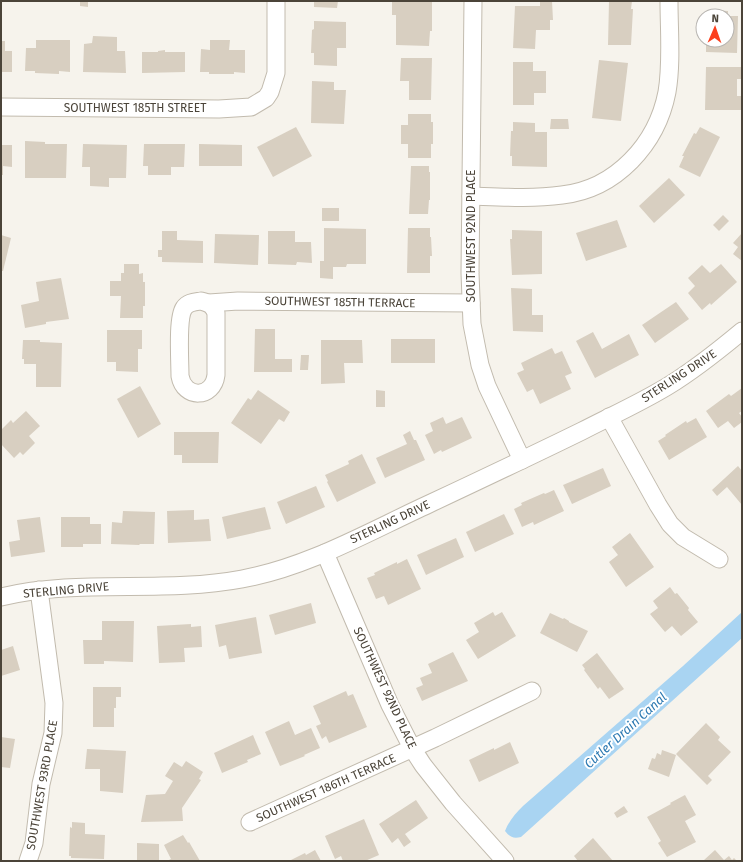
<svg xmlns="http://www.w3.org/2000/svg" width="743" height="862" font-family="'Fira Sans',sans-serif">
<style>
.water{fill:#a9d4f2}
.building{fill:#d8cfc1}
.lines{fill:none;stroke-linecap:round;stroke-linejoin:round}
.minor-casing{stroke:#c2bbae;stroke-width:19}
.minor{stroke:#fff;stroke-width:17}
.labels{text-anchor:middle;stroke-width:4;stroke-linejoin:round;paint-order:stroke}
.street-label{font-size:12px;fill:#4b4439;stroke:#fff}
.water-label{font-size:13px;font-style:italic;fill:#2e7ab2;stroke:#fff}
</style>
<rect width="100%" height="100%" fill="#f6f3ec"/>
<path class="water" d="M742,612V638L521,837C513,839 510,837 505,831C509,821 515,814 523,806L683,666Z"/>
<g class="building">
<path d="M80,1H88V7L80,6Z"/>
<path d="M314,1H338L337,8L314,7Z"/>
<path d="M540,1H552L553,20H550V30H536L535,49L513,48L515,6H540Z"/>
<path d="M609,1H632L631,9H633L631,45H608Z"/>
<path d="M392,2H432V31H430L429,46L396,45V15H392Z"/>
<path d="M707,10L728,11V16H738L737,53L706,52V40H727V16H707Z"/>
<path d="M314,21L346,22V48H337V66L314,65V53H311L312,30L314,29Z"/>
<path d="M93,36L117,37V51H125L126,73L83,72L84,44L92,43Z"/>
<path d="M36,40H70V72L59,71V74L35,73V71H25L26,48H36Z"/>
<path d="M210,40H230L229,50H245V73L234,72V74H209V72H200L201,49L210,50Z"/>
<path d="M1,41H5V51H12V72H1Z"/>
<path d="M165,50V52H185V72L142,73V52H158V51Z"/>
<path d="M401,58H432L431,100H409V81H400Z"/>
<path d="M599,60L628,63L621,121L592,118Z"/>
<path d="M513,62H533V71H546V93H534V105H513Z"/>
<path d="M706,67H742V79H737V96H741L742,110H705Z"/>
<path d="M312,81L334,82V90H346L344,124L311,123Z"/>
<path d="M408,114H431V122H433V144H431V158H408V144H401V125H408Z"/>
<path d="M551,119H568L569,129H550Z"/>
<path d="M513,122L535,123V132H547V167L512,166V156H510L511,131H513Z"/>
<path d="M296,127L312,156L273,177L257,147Z"/>
<path d="M700,127L720,137L700,177L679,167L684,156H682L694,133L696,134Z"/>
<path d="M25,141L45,142V144H67L66,178H25Z"/>
<path d="M83,144L127,145L126,178H109V187L90,186V167H82Z"/>
<path d="M144,144H185L184,167H171V175H148V166H143Z"/>
<path d="M199,144L242,145V166H199Z"/>
<path d="M1,145H12V167L3,166V175H1Z"/>
<path d="M411,166H429V172H430V200H429L428,214H409Z"/>
<path d="M669,178L685,195L654,223L639,206Z"/>
<rect x="322" y="208" width="17" height="13"/>
<path d="M723,215L729,221L719,231L713,225Z"/>
<path d="M617,220L627,247L586,261L576,233Z"/>
<path d="M324,228L366,229V264H347L346,267H333V279L320,278V261H324Z"/>
<path d="M408,228H430V237H431L432,256H430V273H407Z"/>
<path d="M512,230L542,231V274L512,275L510,239H512Z"/>
<path d="M162,231H177V240L203,241V263L162,262V257H158V250H162Z"/>
<path d="M268,231H295V242H311L312,263L297,262L296,265L268,264Z"/>
<path d="M742,233V261L733,254L738,247L733,243Z"/>
<path d="M215,234L259,235L258,265L214,263Z"/>
<path d="M1,235L11,238L3,271H1Z"/>
<path d="M124,264H139V274L143,273V282H145V306H143V318H120L121,296H110V281H121V273H124Z"/>
<path d="M721,264L737,282L711,305L710,303L702,310L688,293L695,286L688,278L702,265L710,273Z"/>
<path d="M61,278L69,319L46,322V324L25,328L21,305L39,301L36,282Z"/>
<path d="M511,288L532,289V315H543V332L513,331Z"/>
<path d="M676,302L689,319L655,343L642,325Z"/>
<path d="M255,329H275V359H292V372H254Z"/>
<path d="M107,330H142V349H138V372L116,371V362H107Z"/>
<path d="M593,332L602,349L629,334L639,355L595,378L576,341Z"/>
<rect x="391" y="339" width="44" height="24"/>
<path d="M23,340H40V342L62,343L61,387H36V364H24V359H22Z"/>
<path d="M321,340H362L363,363H344L345,383L321,384Z"/>
<path d="M552,348L555,354L562,351L572,373L565,376L571,389L540,404L533,389L527,392L517,373L524,370L521,363Z"/>
<path d="M301,355H309L308,370H300Z"/>
<path d="M140,386L161,424L138,438L117,399Z"/>
<path d="M742,388V411L739,413L742,417V422L734,428L728,421L718,428L706,411L729,394L731,396Z"/>
<path d="M258,390L290,412L284,422L279,419L261,444L231,423L248,398L251,400Z"/>
<path d="M376,390L385,391V407H376Z"/>
<path d="M26,411L40,426L29,436L35,443L23,455L20,452L14,458L1,444V430L11,420L13,423Z"/>
<path d="M443,417L446,424L462,417L472,438L442,452L441,450L434,454L425,435L433,431L430,423Z"/>
<path d="M696,418L707,437L669,460L658,441L666,436L665,435L686,421L687,423Z"/>
<path d="M410,431L414,440H416L425,460L385,478L376,458L407,444L403,435Z"/>
<path d="M174,432H219L218,463H182V455H174Z"/>
<path d="M362,454L376,483L337,502L327,482L328,481L325,475L349,464L348,461Z"/>
<path d="M738,466L742,471V505L727,487L717,496L712,490Z"/>
<path d="M603,468L611,486L572,504L563,485Z"/>
<path d="M316,486L325,507L286,524L277,502Z"/>
<path d="M554,490L564,511L534,525L533,522L522,527L514,509L522,505L521,503L544,493L545,494Z"/>
<path d="M265,507L271,529L227,539L222,517Z"/>
<path d="M194,510V520L209,519L211,541L168,543L167,511Z"/>
<path d="M123,511L155,512L154,544H140L139,545L111,544L112,522L122,523Z"/>
<path d="M504,514L514,534L475,552L466,532Z"/>
<path d="M40,517L45,552L11,557L9,542L20,540L17,520Z"/>
<path d="M61,517H90V524H101V544H83V547H61Z"/>
<path d="M630,533L654,567L626,587L609,562L618,555L612,547Z"/>
<path d="M456,538L464,557L426,575L417,555Z"/>
<path d="M407,559L421,589L388,605L384,596L376,599L367,578L375,575L374,573L397,562V564Z"/>
<path d="M670,587L675,594L677,593L689,608L688,610L698,622L681,636L672,626L665,632L650,614L658,608L653,601Z"/>
<path d="M311,603L316,623L275,635L269,615Z"/>
<path d="M493,612L495,616L502,612L516,636L478,659L466,640L479,632L474,623Z"/>
<path d="M550,613L563,619L564,618L569,621V622L588,631L577,652L540,633Z"/>
<path d="M256,617L262,653L229,659L226,645L219,647L215,625Z"/>
<path d="M102,621H134L133,662L104,661V664H84L83,640H102Z"/>
<path d="M191,624V627L201,626L202,647L184,648L185,662L159,663L157,626Z"/>
<path d="M13,646L20,670L1,676V650Z"/>
<path d="M453,652L468,681L422,701L416,688L423,685L420,678L432,673L428,664Z"/>
<path d="M597,653L624,689L609,699L600,687L598,689L584,670L585,669L582,665Z"/>
<path d="M93,687H121V697H116V708H114V727H93Z"/>
<path d="M346,691L348,696L353,694L367,727L329,743L326,736L322,739L316,726L321,724L313,706Z"/>
<path d="M289,721L295,735L311,728L320,748L304,755L305,756L280,766L265,732Z"/>
<path d="M706,723L720,737L718,740L731,752L708,776L712,780L707,785L676,754Z"/>
<path d="M253,735L261,754L247,760L248,762L222,773L214,753Z"/>
<path d="M1,737L15,739L10,768L1,767Z"/>
<path d="M510,742L519,763L479,782L469,760L494,748V750Z"/>
<path d="M87,749L126,751L123,793L100,791V769H85Z"/>
<path d="M662,750L676,755L669,777L648,769L652,758L655,759L657,753L661,755Z"/>
<path d="M186,761L203,772L199,779L201,780L182,808L183,821L141,822L146,795L165,794L173,781L165,776L174,762L182,767Z"/>
<path d="M685,795L696,815L685,821L696,842L667,857L658,843L661,841L647,817L671,804L670,803Z"/>
<path d="M416,800L428,818L405,834L411,842L404,847L398,838L392,843L379,824Z"/>
<path d="M624,806L628,812L617,818L614,813Z"/>
<path d="M364,819L379,855L365,861H343L341,856L335,859L325,836Z"/>
<path d="M72,822L85,823V834L105,835L104,859L71,858V856H69L70,827L72,828Z"/>
<path d="M183,835L188,843L189,842L200,861H167L171,859L164,845Z"/>
<path d="M593,838L613,861H578L574,856Z"/>
<path d="M137,843L159,844V861H137Z"/>
<path d="M315,850L321,861H289L305,853L306,855Z"/>
<path d="M715,850L724,860L729,856L732,860L734,858L737,861H705L704,860Z"/>
</g>
<g class="lines">
<defs>
<g id="minor">
<path d="M473,1L470,273L472,324L480,365L487,386L522,460"/>
<path d="M1,107L219,109L251,107L266,98L270,92L276,73V1"/>
<path d="M471,196C501,197 532,199 562,195C616,189 657,144 667,92C672,63 669,31 669,1"/>
<path d="M201,301C209,303 213,305 216,313V375C213,399 184,399 180,376C180,361 177,318 184,308C188,302 195,302 201,301Z"/>
<path d="M209,303L238,301L471,303"/>
<path d="M609,417L658,505L670,524L683,537L719,559"/>
<path d="M325,553L390,705L412,748L423,765L453,803L505,861"/>
<path d="M1,597C80,578 162,594 242,579C308,567 368,532 429,504C480,480 531,456 582,431C611,416 640,403 668,386C694,370 718,351 742,331"/>
<path d="M250,822L435,738L532,691"/>
<path d="M28,861L34,843L41,784L53,733L54,703L39,590"/>
</g>
</defs>
<use href="#minor" class="minor-casing"/>
<use href="#minor" class="minor"/>
</g>
<g class="labels">
<g class="street-label">
<text x="135" y="112">SOUTHWEST 185TH STREET</text>
<text transform="translate(471 236) rotate(-90)" y="4">SOUTHWEST 92ND PLACE</text>
<text transform="translate(340 302) rotate(1)" y="4">SOUTHWEST 185TH TERRACE</text>
<text transform="translate(679 376) rotate(-33)" y="4">STERLING DRIVE</text>
<text transform="translate(390 522) rotate(-25)" y="4">STERLING DRIVE</text>
<text transform="translate(66 590) rotate(-5)" y="4">STERLING DRIVE</text>
<text transform="translate(385 688) rotate(65)" y="4">SOUTHWEST 92ND PLACE</text>
<text transform="translate(42 785) rotate(-80)" y="4">SOUTHWEST 93RD PLACE</text>
<text transform="translate(326 788) rotate(-24)" y="4">SOUTHWEST 186TH TERRACE</text>
</g>
<g class="water-label">
<text transform="translate(625 730) rotate(-42)" y="5">Cutler Drain Canal</text>
</g>
</g>
<rect width="743" height="862" fill="none" stroke="#4b4439" stroke-width="4"/>
<g transform="translate(715 28) rotate(2)"><circle r="19" fill="#ffffff" stroke="#b7b4b0"/>
<path d="M0-3L7 15L0 10L-7 15Z" fill="#fc3f1d"/>
<text y="-6" font-size="11" font-weight="bold" text-anchor="middle" fill="#4b4439">N</text>
</g>
</svg>
